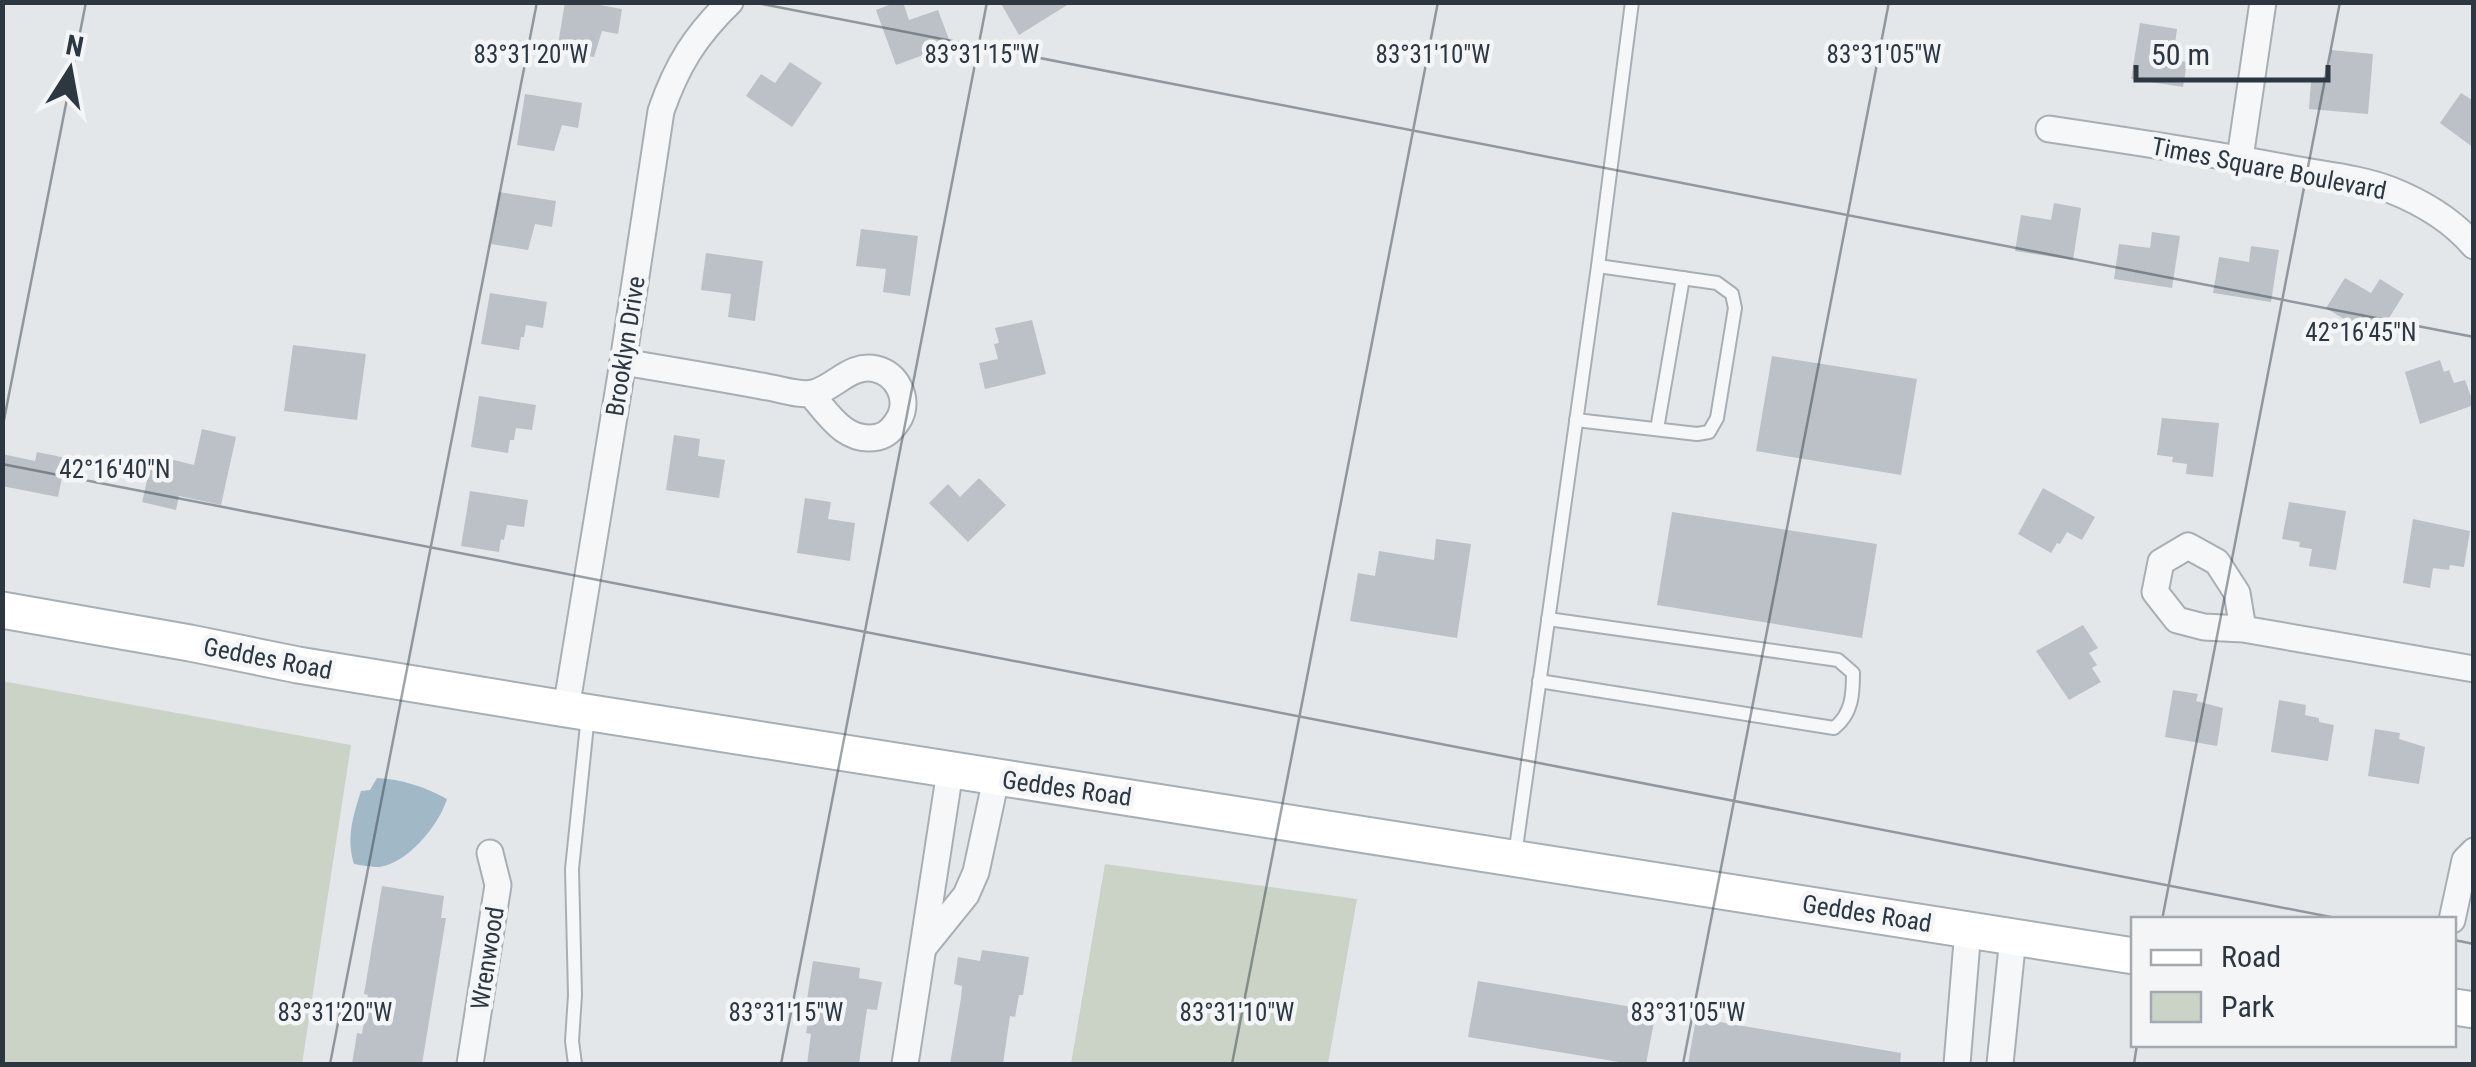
<svg xmlns="http://www.w3.org/2000/svg" width="2476" height="1067" font-family="'Roboto Condensed',sans-serif">
<style>
.green{fill:#cad3c5}
.water{fill:#a1b9c7}
.building{fill:#bbc1c6}
.lines{fill:none;stroke-linecap:round;stroke-linejoin:round}
.service-casing{stroke:#a8afb4;stroke-width:16}
.minor-casing{stroke:#a8afb4;stroke-width:29}
.secondary-casing{stroke:#a8afb4;stroke-width:39}
.service{stroke:#f5f7f9;stroke-width:12}
.minor{stroke:#f5f7f9;stroke-width:25}
.secondary{stroke:#fff;stroke-width:35}
.ticks{fill:none;stroke:#2c3741;stroke-width:2.5;stroke-opacity:0.45}
.labels{text-anchor:middle;stroke-width:9;stroke-linejoin:round;paint-order:stroke}
.street-label{font-size:25px;fill:#2c3741;stroke:#f3f5f7}
.ticks-label{font-size:25px;text-anchor:middle;fill:#2c3741;stroke:#f3f5f7;stroke-width:9;stroke-linejoin:round;paint-order:stroke}
</style>
<rect width="100%" height="100%" fill="#e3e7ea"/>
<g class="green">
<path d="M2,681L351,745L302,1064H3Z"/>
<path d="M1105,864L1357,899L1328,1064H1071Z"/>
</g>
<path class="water" d="M377,778C402,779 425,787 447,799C439,825 407,864 379,867C371,867 361,865 354,864C346,838 353,816 361,791L370,790Z"/>
<g class="building">
<path d="M565,2H583L622,9L618,34L602,31L594,57L557,51Z"/>
<path d="M897,2H903L909,20L938,10L951,45L896,65L876,10Z"/>
<path d="M1000,2H1072L1019,35Z"/>
<path d="M2140,23L2177,29L2175,44L2179,45L2176,60L2187,62L2183,87L2131,79Z"/>
<path d="M2331,50L2373,54L2368,114L2309,109L2311,81L2328,82Z"/>
<path d="M790,62L822,83L792,127L746,96L761,74L775,83Z"/>
<path d="M2461,93L2474,101V148L2440,123Z"/>
<path d="M525,94L582,103L578,128L562,125L554,151L517,145Z"/>
<path d="M499,192L556,201L552,227L535,224L528,250L491,244Z"/>
<path d="M2054,203L2081,208L2073,260L2015,251L2021,215L2051,220Z"/>
<path d="M861,229L918,236L910,296L883,292L886,269L856,266Z"/>
<path d="M2152,232L2180,236L2172,288L2114,279L2119,244L2150,248Z"/>
<path d="M2251,246L2279,250L2271,302L2213,293L2219,257L2249,262Z"/>
<path d="M706,253L763,261L755,321L728,317L731,294L701,290Z"/>
<path d="M2345,278L2371,293L2380,279L2404,294L2376,339L2326,308Z"/>
<path d="M490,293L547,302L543,328L526,325L524,337H521L519,350L481,344Z"/>
<path d="M1032,320L1046,374L985,389L979,363L998,359L994,344L999,343L995,328Z"/>
<path d="M293,345L366,354L357,420L284,411Z"/>
<path d="M1772,356L1917,379L1901,475L1756,451Z"/>
<path d="M2440,360L2444,372L2449,370L2454,383L2465,380L2474,405L2420,424L2405,372Z"/>
<path d="M479,396L536,405L532,430L516,428L514,440H510L508,453L471,447Z"/>
<path d="M2162,418L2219,423L2213,477L2186,474L2187,464L2172,462L2173,457L2157,455Z"/>
<path d="M202,429L236,437L221,505L179,496L176,510L142,502L153,455L194,465Z"/>
<path d="M674,435L700,439L698,456L725,460L719,498L666,490Z"/>
<path d="M37,452L66,458L58,497L2,486V454L35,461Z"/>
<path d="M979,478L1006,505L968,542L929,503L948,484L960,497Z"/>
<path d="M2043,488L2095,517L2082,540L2067,532L2060,544L2057,543L2051,553L2018,534Z"/>
<path d="M470,491L528,500L524,527L507,525L504,540L501,539L499,552L461,546Z"/>
<path d="M805,498L831,502L828,519L855,523L850,561L797,553Z"/>
<path d="M2289,502L2346,511L2336,570L2309,566L2312,549L2299,547L2300,542L2282,539Z"/>
<path d="M1672,512L1877,544L1862,638L1657,605Z"/>
<path d="M2413,519L2470,531L2464,567L2450,565L2449,570L2433,568L2430,588L2403,583Z"/>
<path d="M1436,539L1471,544L1457,638L1350,621L1358,573L1375,576L1379,551L1434,560Z"/>
<path d="M2083,625L2098,648L2089,653L2097,665L2092,668L2101,682L2069,700L2036,651Z"/>
<path d="M2173,690L2198,694L2196,701L2223,708L2217,746L2165,737Z"/>
<path d="M2279,700L2306,705L2305,715L2319,718V722L2334,725L2328,761L2271,752Z"/>
<path d="M2375,729L2400,733L2399,739L2425,747L2419,784L2368,776Z"/>
<path d="M382,886L444,896L441,918H446L422,1064H352L357,1033L362,1034L368,995L364,994Z"/>
<path d="M982,950L1029,957L1023,995H1019L1015,1017L1010,1016L1003,1064H950L961,998L962,986L954,984L958,957L980,961Z"/>
<path d="M813,961L860,968L859,978L882,982L877,1010L867,1009L859,1064H807L811,1034L806,1033L812,999H807Z"/>
<path d="M1478,981L1656,1011L1646,1064H1631L1468,1037Z"/>
<path d="M1696,1018L1901,1053L1900,1064H1688Z"/>
</g>
<g class="lines">
<defs>
<g id="service">
<path d="M1576,420L1697,434L1709,432L1717,418L1735,308L1732,294L1717,283L1598,266"/>
<path d="M1657,429L1683,278"/>
<path d="M1539,681L1834,728C1852,714 1853,695 1853,673L1838,660L1548,619"/>
<path d="M1515,855L1598,266L1632,2"/>
<path d="M575,1064L572,1041L575,995L572,869L588,715"/>
</g>
<g id="minor">
<path d="M2049,129C2130,141 2212,153 2293,169C2325,175 2360,178 2391,190C2421,202 2453,221 2474,246"/>
<path d="M2240,158L2263,2"/>
<path d="M623,362C671,370 719,378 767,387C780,389 800,396 813,393C835,388 850,363 876,369C897,374 909,398 900,417C895,426 888,435 878,437C846,444 829,415 811,394"/>
<path d="M2243,629L2237,593L2217,562L2188,546L2161,562L2155,592L2177,620L2204,627L2243,629L2474,669"/>
<path d="M566,709L623,362L661,111C677,65 695,36 730,2"/>
<path d="M2452,920L2465,860L2474,851"/>
<path d="M924,947L966,895L976,872L996,779"/>
<path d="M470,1064L498,885L490,853"/>
<path d="M905,1064L950,771"/>
<path d="M1957,1064L1968,929"/>
<path d="M2000,1064L2013,937"/>
</g>
<g id="secondary">
<path d="M2,610L190,643L298,665L566,709L2134,956"/>
<path d="M2454,1007L2474,1010"/>
</g>
</defs>
<use href="#service" class="service-casing"/>
<use href="#minor" class="minor-casing"/>
<use href="#secondary" class="secondary-casing"/>
<use href="#service" class="service"/>
<use href="#minor" class="minor"/>
<use href="#secondary" class="secondary"/>
</g>
<path class="ticks" d="M752,2L2474,337M2,430L86,2M2,464L2346,920M2162,920L2340,2M2454,940L2474,944M330,1064L537,2M781,1064L987,2M1232,1064L1438,2M1683,1064L1889,2M2134,1064L2137,1044"/>
<g class="labels">
<g class="street-label">
<text transform="translate(2269 168) rotate(11)" y="9">Times Square Boulevard</text>
<text transform="translate(625 346) rotate(-81)" y="9">Brooklyn Drive</text>
<text transform="translate(268 658) rotate(11)" y="9">Geddes Road</text>
<text transform="translate(1067 788) rotate(8)" y="9">Geddes Road</text>
<text transform="translate(1867 913) rotate(9)" y="9">Geddes Road</text>
<text transform="translate(487 958) rotate(-81)" y="9">Wrenwood</text>
</g>
</g>
<g class="ticks-label">
<text x="531" y="63">83°31'20"W</text>
<text x="982" y="63">83°31'15"W</text>
<text x="1433" y="63">83°31'10"W</text>
<text x="1884" y="63">83°31'05"W</text>
<text x="2361" y="341">42°16'45"N</text>
<text x="115" y="478">42°16'40"N</text>
<text x="335" y="1021">83°31'20"W</text>
<text x="786" y="1021">83°31'15"W</text>
<text x="1237" y="1021">83°31'10"W</text>
<text x="1688" y="1021">83°31'05"W</text>
</g>
<rect width="2476" height="1067" fill="none" stroke="#2c3741" stroke-width="10"/>
<rect x="2131" y="917" width="325" height="130" fill="#f3f5f7" stroke="#a3a9ae" stroke-width="2.5"/>
<rect x="2151" y="950" width="50" height="15" fill="#ffffff" stroke="#a3a9ae" stroke-width="2.5"/>
<text x="2221" y="967" font-size="30" fill="#2c3741">Road</text>
<rect x="2151" y="992" width="50" height="30" fill="#cad3c5" stroke="#a3a9ae" stroke-width="2.5"/>
<text x="2221" y="1017" font-size="30" fill="#2c3741">Park</text>
<g transform="translate(70 70) rotate(11)" stroke="#f3f5f7" stroke-width="8" paint-order="stroke">
<path d="M0-8L18 38L0 25L-18 38Z" fill="#2c3741"/>
<text y="-15" font-size="28" font-weight="bold" text-anchor="middle" fill="#2c3741">N</text>
</g>
<path d="M2136 65v15h192v-15" fill="none" stroke="#2c3741" stroke-width="5"/>
<text x="2151" y="65" font-size="30" fill="#2c3741" stroke="#f3f5f7" stroke-width="8" paint-order="stroke">50 m</text>
</svg>
